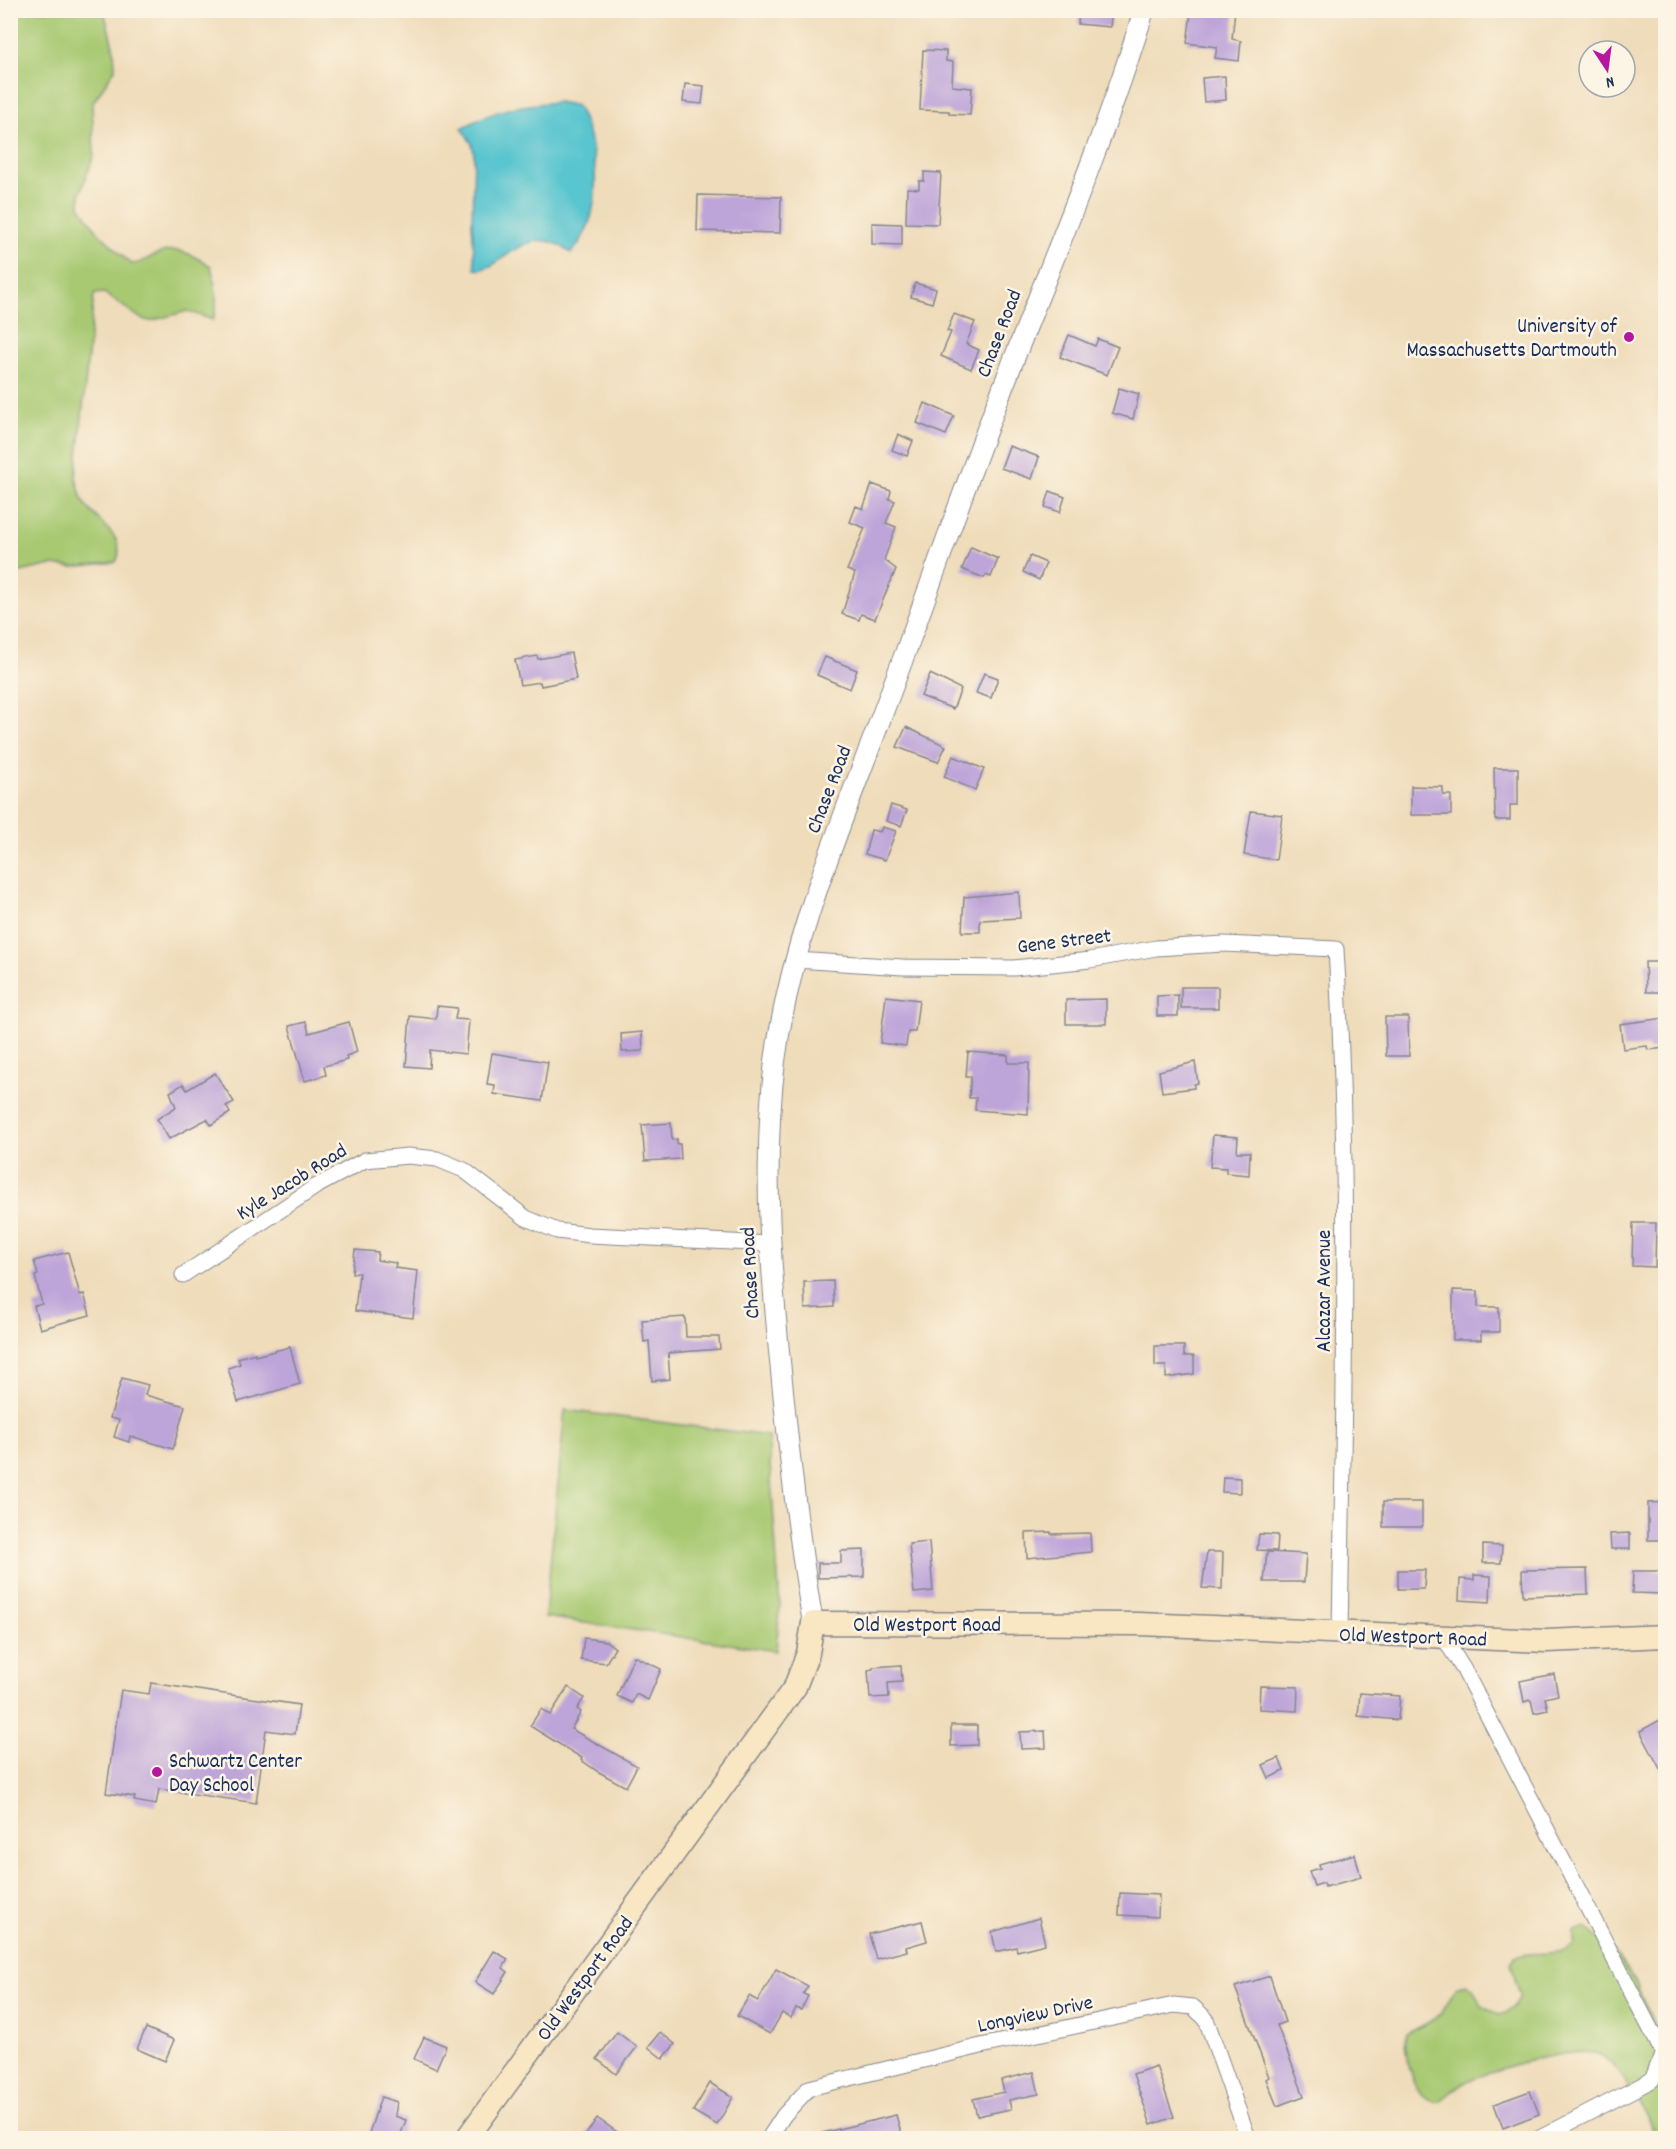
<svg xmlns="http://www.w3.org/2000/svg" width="1676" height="2149" font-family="Dekko,sans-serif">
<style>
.green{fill:#a8c972;stroke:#627c68;stroke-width:1.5}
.water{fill:#58c5cf;stroke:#3a7a96;stroke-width:1.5}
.building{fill:#bea5d9}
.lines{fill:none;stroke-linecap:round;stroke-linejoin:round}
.minor-casing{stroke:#85868c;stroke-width:17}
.tertiary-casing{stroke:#85868c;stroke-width:22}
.secondary-casing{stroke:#85868c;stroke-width:25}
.minor{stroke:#fff;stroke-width:15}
.tertiary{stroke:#fff;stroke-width:20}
.secondary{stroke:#f9e7c3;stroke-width:22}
.poi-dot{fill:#b5179e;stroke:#fcf5e5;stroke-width:2}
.labels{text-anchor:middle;stroke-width:5;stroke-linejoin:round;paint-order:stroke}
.poi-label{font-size:21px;fill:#1b2f5e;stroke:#fcf5e5;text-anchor:end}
.street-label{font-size:21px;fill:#1b2f5e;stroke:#fcf5e5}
</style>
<rect width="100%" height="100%" fill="#fcf5e5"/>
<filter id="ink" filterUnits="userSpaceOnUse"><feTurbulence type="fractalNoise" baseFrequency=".0167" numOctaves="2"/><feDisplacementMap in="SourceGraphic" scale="12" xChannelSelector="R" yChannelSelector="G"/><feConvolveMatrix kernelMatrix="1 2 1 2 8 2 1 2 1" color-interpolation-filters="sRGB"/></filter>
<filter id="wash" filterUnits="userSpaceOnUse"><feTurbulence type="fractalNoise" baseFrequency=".008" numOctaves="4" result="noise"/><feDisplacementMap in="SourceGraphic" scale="24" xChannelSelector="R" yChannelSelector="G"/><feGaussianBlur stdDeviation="1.35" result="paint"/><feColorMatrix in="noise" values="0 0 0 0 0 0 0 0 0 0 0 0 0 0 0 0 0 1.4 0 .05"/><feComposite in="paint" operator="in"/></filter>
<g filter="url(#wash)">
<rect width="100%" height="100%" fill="#efdcba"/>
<g class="green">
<path d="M11,10L104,11L114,50L115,69L92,104L94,156L80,193V206L97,231L131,264C145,263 145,259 157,254C177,245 193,255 211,266C215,284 219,303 213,320L188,311L150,321L142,319L104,293L94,294L76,478C78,485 80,494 83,501C94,521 129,536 116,562L72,567L51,565L11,574Z"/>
<path d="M565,1410L768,1436L780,1606L776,1651L545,1617Z"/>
<path d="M1586,1927L1614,1952L1636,1983L1665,2049V2138H1656C1650,2118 1620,2065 1600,2055C1579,2044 1482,2071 1462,2084C1454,2089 1447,2096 1440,2101C1433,2101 1428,2100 1422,2095C1412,2084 1403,2048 1406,2034C1436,2019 1441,2019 1455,1988L1467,1984L1473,1989L1481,2004L1499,2015C1509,2013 1516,2005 1520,1996L1511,1964L1514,1956C1533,1951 1558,1957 1574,1946V1931Z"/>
</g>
<path class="water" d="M559,102L577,106C599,148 606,216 571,253C526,216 500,275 475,269L472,223L474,155L472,144L462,128C497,108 520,105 559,102Z"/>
<g id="blocks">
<g class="building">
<path d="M1079,10H1112L1110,27L1078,24Z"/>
<path d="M1198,10H1235L1232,39L1241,41L1239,61L1215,58L1217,47L1187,43L1191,13L1197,14Z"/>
<path d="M923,50L946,51V61L953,62L952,86L972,88L970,115L949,114V111L920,110Z"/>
<path d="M1225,76L1226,100L1204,102L1202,78Z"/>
<path d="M685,84L704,86L702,104L683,102Z"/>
<path d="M924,172L941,173L938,224L906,223L907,188L919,189V181H924Z"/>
<path d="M698,195L781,197L780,233L697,231Z"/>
<path d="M872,223L902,224V245L872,244Z"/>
<path d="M915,283L936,289L932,303L911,297Z"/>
<path d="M954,314L975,322L966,344L979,350L971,369L941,356L951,332L947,331Z"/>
<path d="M1069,335L1095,346L1098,339L1118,347L1107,375L1060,357Z"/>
<path d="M1119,388L1139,394L1133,419L1112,413Z"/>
<path d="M925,403L954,416L946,435L917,423Z"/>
<path d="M898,434L913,441L907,456L892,450Z"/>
<path d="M1009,446L1039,457L1032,479L1001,468Z"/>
<path d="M872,484L891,491L889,499L895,501L886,523L896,527L884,560L896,569L875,619L861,614L859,620L842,614L855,573L847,570L865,528L850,522L856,506L863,509Z"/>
<path d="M1050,491L1065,497L1060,512L1045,507Z"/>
<path d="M971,547L998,559L991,577L986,575L984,578L962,569Z"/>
<path d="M1030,556L1046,563L1039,580L1023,572Z"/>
<path d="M571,653L576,679L541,686L540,682L520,685L515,660L537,656L538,659Z"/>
<path d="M825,657L857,670L850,689L817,675Z"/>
<path d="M984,673L998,678L991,698L976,693Z"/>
<path d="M930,674L961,689L953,709L921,696Z"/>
<path d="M906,727L946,746L938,762L897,747Z"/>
<path d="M953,756L984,769L975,790L944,777Z"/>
<path d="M1494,768H1518V805H1510V820H1495Z"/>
<path d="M1411,786L1443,787V795H1451V815H1411Z"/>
<path d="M891,805L907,810L901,826L886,821Z"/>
<path d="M1251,811L1282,815L1276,860L1244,855Z"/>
<path d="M882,827L896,831L885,860L865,854L871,830L880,832Z"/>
<path d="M1019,892L1020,918L980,920V932H962L964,897Z"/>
<path d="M1645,962H1665V992H1646Z"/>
<rect x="1181" y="987" width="37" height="21"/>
<path d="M1178,995V1016H1157V996Z"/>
<path d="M886,996L919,1000L915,1032H908L906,1046L880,1043Z"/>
<path d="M1106,999V1024H1066V1000Z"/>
<path d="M437,1006L457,1008L455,1019L469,1020L466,1054L430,1050L429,1068L406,1066L410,1016L436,1019Z"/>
<path d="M1385,1017H1408L1409,1056H1386Z"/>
<path d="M1665,1018V1048L1648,1050L1647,1046L1623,1049L1620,1024Z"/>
<path d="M306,1022L309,1033L349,1022L357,1052L346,1056L347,1060L324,1066L326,1075L305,1081L289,1026Z"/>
<path d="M642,1032L643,1051L622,1052L621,1034Z"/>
<path d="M968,1052L1008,1055V1063H1029L1028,1114L975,1110L976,1098H969L971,1077H966Z"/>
<path d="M492,1053L548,1062L542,1101L494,1094L495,1085L487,1084Z"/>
<path d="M1195,1062L1198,1083L1194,1084V1088L1162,1092L1159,1071Z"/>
<path d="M215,1073L234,1102L226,1106L230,1113L211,1125L207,1119L169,1139L157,1119L176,1107L170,1092L183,1084L187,1090Z"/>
<path d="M671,1123L672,1140L677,1139V1144H680L681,1159L645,1161L642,1125Z"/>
<path d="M1213,1135L1238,1137L1237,1152H1250L1249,1175L1226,1173V1168L1210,1167Z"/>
<path d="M1633,1223H1656L1655,1267L1632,1266Z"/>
<path d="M355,1250L378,1252L377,1260L396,1263L395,1268L418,1271L413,1318L355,1311L359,1273H352Z"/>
<path d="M68,1252L80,1295L84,1294L90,1315L40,1329L34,1306L42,1304L35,1276L38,1275L34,1261Z"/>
<path d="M833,1281L834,1307L805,1309L804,1282Z"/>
<path d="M1453,1290L1478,1291V1307H1499V1332H1481V1340H1453Z"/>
<path d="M685,1317L686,1337H719L720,1349L668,1353L670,1379L652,1381L649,1341L644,1342L642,1320Z"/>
<path d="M1155,1346H1184V1356H1194V1374L1166,1378V1366H1155Z"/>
<path d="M290,1347L300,1384L238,1402L228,1368L240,1364L238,1358L255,1353V1356Z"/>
<path d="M122,1378L148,1385L145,1395L185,1406L173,1449L130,1436L129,1442L114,1437L119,1420L110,1418Z"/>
<path d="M1223,1477L1240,1478V1493L1222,1492Z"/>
<rect x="1383" y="1502" width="39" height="25"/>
<path d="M1665,1502V1540H1648V1503Z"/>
<path d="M1051,1532V1534L1090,1533L1091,1552L1027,1558L1026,1533Z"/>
<path d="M1630,1533V1549H1611L1610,1534Z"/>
<path d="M1259,1534L1278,1535L1277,1551L1257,1550Z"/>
<path d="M929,1542L933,1591L914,1593L909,1544Z"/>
<path d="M1483,1545L1502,1546L1501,1563H1483Z"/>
<path d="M864,1550V1577L818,1578V1563H841V1551Z"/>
<path d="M1207,1552H1223L1222,1589L1202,1588Z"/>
<path d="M1267,1552L1306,1554L1304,1582H1264Z"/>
<path d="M1587,1569L1588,1594L1523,1596L1522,1570Z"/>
<path d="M1398,1570H1425L1424,1589H1398Z"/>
<path d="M1633,1571H1664V1594L1632,1593Z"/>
<path d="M1474,1575L1491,1576L1490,1602L1459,1600L1460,1579L1474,1580Z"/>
<path d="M584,1638L606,1641L615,1648L606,1663L581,1660Z"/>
<path d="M634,1656L661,1669L648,1700L636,1694L632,1703L617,1696Z"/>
<path d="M901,1665L902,1682L888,1683L889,1697L870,1698L868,1670L873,1669V1667Z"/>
<path d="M1554,1674L1558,1695L1545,1698L1548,1710L1534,1713L1531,1700L1524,1702L1520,1681Z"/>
<path d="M151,1683L299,1705L295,1734L266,1730L256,1803L159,1789L156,1805L134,1801L135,1797L106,1793L121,1690L149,1694Z"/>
<path d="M1260,1686L1298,1687L1297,1711L1259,1709Z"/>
<path d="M568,1687L584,1698L577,1709L581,1712L571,1729L637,1766L626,1787L597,1771L581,1760L582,1758L530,1726L541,1709L550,1715Z"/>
<path d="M1360,1693L1400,1696L1398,1720L1358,1716Z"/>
<path d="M1660,1720L1665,1729V1778L1640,1731Z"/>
<path d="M951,1725H977V1745L951,1746Z"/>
<path d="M1045,1731L1046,1748L1021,1749L1020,1732Z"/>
<path d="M1279,1758L1284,1771L1269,1778L1263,1765Z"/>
<path d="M1355,1854L1361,1877L1325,1887L1324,1883L1314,1886L1309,1871L1320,1868L1319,1864Z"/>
<path d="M1120,1893L1159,1895L1158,1917L1119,1915Z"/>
<path d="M1039,1918L1045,1944L1017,1951L1016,1947L996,1952L992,1932Z"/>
<path d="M922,1921L927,1941L906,1947L907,1951L876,1959L869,1934Z"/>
<path d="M494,1951L508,1959L503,1968L508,1972L494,1994L475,1982Z"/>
<path d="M776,1969L808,1986L803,1994L808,1996L801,2010L796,2008L791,2018L782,2013L770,2034L737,2016L749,1996L758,2001Z"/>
<path d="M1270,1976L1285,2022L1277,2025L1304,2096L1277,2106L1266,2079L1269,2077L1235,1987Z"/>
<path d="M146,2028L174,2040L165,2061L137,2049Z"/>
<path d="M617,2032L637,2047L616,2074L597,2059Z"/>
<path d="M660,2032L675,2044L663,2059L648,2047Z"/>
<path d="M424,2037L446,2046L436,2069L414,2059Z"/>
<path d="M1156,2066L1174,2117L1151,2125L1133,2074Z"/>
<path d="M1034,2072L1039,2094L1009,2100L1011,2109L977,2116L973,2099L1004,2092L1001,2080Z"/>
<path d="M710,2083L733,2097L717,2125L693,2111Z"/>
<path d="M1530,2091L1539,2114L1503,2128L1494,2104Z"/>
<path d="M381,2097L397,2102L395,2116L406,2120L399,2139H367Z"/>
<path d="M896,2115L902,2136L891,2139H823L822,2133Z"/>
<path d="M597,2118L627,2139H583Z"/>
</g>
</g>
</g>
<g filter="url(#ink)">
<use href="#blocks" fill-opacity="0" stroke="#85868c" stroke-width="1.5"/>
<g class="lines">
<defs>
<g id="minor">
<path d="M796,960L903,967L1014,968L1090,960L1156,948L1224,944L1336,949C1350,1176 1344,1405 1340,1633"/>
<path d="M183,1275L315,1187L365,1160L408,1156L437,1159L464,1170L526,1218L557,1231L590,1235L771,1244"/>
<path d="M1444,1638L1464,1670L1663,2053L1652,2080L1540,2138"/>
<path d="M769,2138L784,2115L809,2088L981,2046L1174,2005L1193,2007L1206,2019L1248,2138"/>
</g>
<path id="tertiary" d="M813,1623C799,1543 790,1462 782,1381C771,1275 762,1166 775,1061C791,937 842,823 885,707C926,599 963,490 1005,382C1053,259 1105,137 1144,10"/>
<path id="secondary" d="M467,2138L795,1687L808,1653L813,1623L1139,1624L1546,1641L1666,1636"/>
</defs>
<use href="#minor" class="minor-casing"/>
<use href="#tertiary" class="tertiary-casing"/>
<use href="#secondary" class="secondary-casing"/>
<use href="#minor" class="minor"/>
<use href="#tertiary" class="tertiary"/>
<use href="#secondary" class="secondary"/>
</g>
</g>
<g class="poi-dot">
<circle cx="1629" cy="337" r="6"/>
<circle cx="157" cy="1772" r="6"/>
</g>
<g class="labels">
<g class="poi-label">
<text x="1617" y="332">University of<tspan x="1617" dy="24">Massachusetts Dartmouth</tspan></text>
<text x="169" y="1767" text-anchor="start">Schwartz Center<tspan x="169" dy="24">Day School</tspan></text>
</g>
<g class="street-label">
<text transform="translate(998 333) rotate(-69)" y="7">Chase Road</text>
<text transform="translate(828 789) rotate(-69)" y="7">Chase Road</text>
<text transform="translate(1064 940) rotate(-7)" y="7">Gene Street</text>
<text transform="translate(291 1181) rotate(-32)" y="7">Kyle Jacob Road</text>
<text transform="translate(749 1273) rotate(-93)" y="7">Chase Road</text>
<text transform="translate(1323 1291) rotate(-90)" y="7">Alcazar Avenue</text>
<text x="927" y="1631">Old Westport Road</text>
<text transform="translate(1413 1636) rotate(2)" y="7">Old Westport Road</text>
<text transform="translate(584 1978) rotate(-54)" y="7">Old Westport Road</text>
<text transform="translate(1035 2013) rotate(-12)" y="7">Longview Drive</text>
</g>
</g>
<rect width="1676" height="2149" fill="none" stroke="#fcf5e5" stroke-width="36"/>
<g transform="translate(1607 69) rotate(167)"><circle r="28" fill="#fcf5e5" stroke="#a2a6af" stroke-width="1.5"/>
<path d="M0-4.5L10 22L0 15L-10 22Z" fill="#b5179e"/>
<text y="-9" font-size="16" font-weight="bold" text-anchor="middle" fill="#1b2f5e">N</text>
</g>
</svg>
